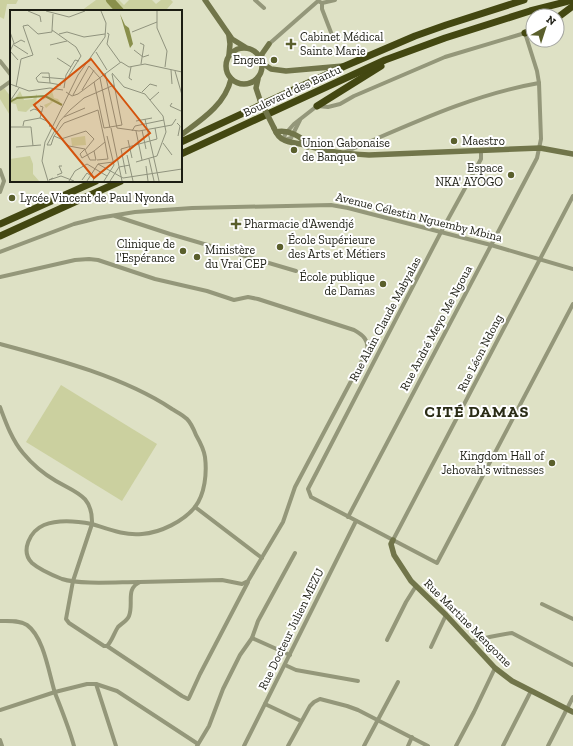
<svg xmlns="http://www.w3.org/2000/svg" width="573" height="746" font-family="'Zilla Slab',serif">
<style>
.green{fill:#cbd09f}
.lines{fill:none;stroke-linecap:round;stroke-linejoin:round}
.river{stroke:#898f4b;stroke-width:8}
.street{stroke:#94977a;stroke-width:4}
.secondary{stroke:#71754a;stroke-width:5.5}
.highway{stroke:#434711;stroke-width:7}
.secondary-bridge{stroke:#71754a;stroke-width:5.5}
.poi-dot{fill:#5a5f2c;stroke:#fff;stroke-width:1.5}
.labels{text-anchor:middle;stroke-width:4;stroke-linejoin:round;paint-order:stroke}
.poi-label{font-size:12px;fill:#1c1d13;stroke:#fff;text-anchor:start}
.street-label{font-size:12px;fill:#1c1d13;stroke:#fff}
.district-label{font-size:16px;font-weight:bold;letter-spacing:1px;fill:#2a2c16;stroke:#fff}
.inset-river{fill:none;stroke:#898f4b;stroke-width:2}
.inset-road{fill:none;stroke:#90937e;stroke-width:1}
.view{fill:#d4530d;fill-opacity:0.15;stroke:#d4530d;stroke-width:2}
.inset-edge{fill:none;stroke:#1c1d13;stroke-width:2}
</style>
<rect width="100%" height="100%" fill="#dee1c5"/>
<g class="green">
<path d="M0,0H18L16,4H7L4,19L0,17Z"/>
<path d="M96,0H119L124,5L129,0H152L156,4L161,0H171L173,2L167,9L168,11H81Z"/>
<path d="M4,88L11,97V117L0,99V91Z"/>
<path d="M61,385L157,444L122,501L26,442Z"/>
</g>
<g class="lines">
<path class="river" d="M110,0L120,11"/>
<g class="street">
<path d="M255,0L264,8"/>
<path d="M322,3V9L332,35"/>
<path d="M269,44L318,1L322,3L335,0"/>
<path d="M0,61L11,75"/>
<path d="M0,89L11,81"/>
<path d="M283,139L286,133L294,124L317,106L328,107L340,104L354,96L445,57L525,33L537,71L539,83L541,139L537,158L348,517"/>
<path d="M285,140L291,138L300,120"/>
<path d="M481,150V159L441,232L308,489L311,497L437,563L573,304"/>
<path d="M343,153C407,126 470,95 539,83"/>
<path d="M0,170L4,181L0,192"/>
<path d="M115,216L170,234L296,271"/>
<path d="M0,252L74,224L98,218L135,212L192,208L331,205L348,208L491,245L573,269"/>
<path d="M0,277L75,260L89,259L98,260L155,279L207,291L234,300L248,297L258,299L354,330C363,335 369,340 367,351L295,487L283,522L248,581L242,584L222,580L140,582C125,589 134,603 129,616C127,621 122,623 118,627C114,633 112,641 107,646H104L69,623L66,619L73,581L92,524C108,529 125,536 142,534C160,533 184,521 195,507C205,494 207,473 205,457C204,450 200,442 196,435C194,430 191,423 187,419C183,415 177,412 172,409C124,377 56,359 0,344"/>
<path d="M0,407C6,423 12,440 23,453C32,464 44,474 56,481C77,493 93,496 92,524C76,521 59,519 44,525C30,531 20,551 32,563C40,570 52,575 62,579C81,585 118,582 139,582"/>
<path d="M195,507L262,558"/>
<path d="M393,540L573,196"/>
<path d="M542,604L573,619"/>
<path d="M0,621C9,621 19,620 27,625C44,637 49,674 55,693C62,711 69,728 74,746"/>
<path d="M252,638L290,655"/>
<path d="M387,640L406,602L416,586"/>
<path d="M471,642C473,640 508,633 512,633L573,665"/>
<path d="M107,646L182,696L188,699L189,698L200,674L248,582"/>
<path d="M431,647L446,615"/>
<path d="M285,665L296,670L358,681"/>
<path d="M96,684L116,746"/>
<path d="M265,704L301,721"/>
<path d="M0,710L55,692L87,684H96L117,691L198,744"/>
<path d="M0,740L2,746"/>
<path d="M197,746L209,726L223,689L240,655L252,638L258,621L295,553"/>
<path d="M244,746L356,521"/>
<path d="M288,746L310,706L314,702L320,699L347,706L358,710L428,746"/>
<path d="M364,746L398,682"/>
<path d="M408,746L412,737"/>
<path d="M456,746L474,712L495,668"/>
<path d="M503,746L531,691"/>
<path d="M548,746L573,697"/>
</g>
<g class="secondary">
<path d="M205,0L232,39L245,47"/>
<circle cx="244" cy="66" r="18"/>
<path d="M229,55L230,44L229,36"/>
<path d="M261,60L262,54L269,44"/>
<path d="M262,63L271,69L286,71L343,66"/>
<path d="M258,79L256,88L260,100"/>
<path d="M274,128C276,133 279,138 284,140C290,143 298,143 305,145C326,152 346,154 369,155L540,148L573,154"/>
<path d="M276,132C287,129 303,136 308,147"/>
<path d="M181,135C201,120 225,105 231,79"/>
<path d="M393,540L391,544L394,555L411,581L446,615L495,668L512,681L573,712"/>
</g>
<g class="highway">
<path d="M557,18L573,6"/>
<path d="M525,33L533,30"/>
<path d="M317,106L381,66"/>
<path d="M181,142L345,66L415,36L446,25L524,0"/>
<path d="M181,154L385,60L445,38L530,11L573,0"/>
<path d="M0,224L96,181"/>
<path d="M0,236L121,181"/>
</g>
<path class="secondary-bridge" d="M260,100L274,128"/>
</g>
<g class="poi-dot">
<path d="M289 38h4v4h4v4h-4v4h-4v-4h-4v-4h4z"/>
<circle cx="274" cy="60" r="4"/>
<circle cx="454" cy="141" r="4"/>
<circle cx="294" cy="150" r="4"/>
<circle cx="511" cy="175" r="4"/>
<circle cx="12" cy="198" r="4"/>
<path d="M234 218h4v4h4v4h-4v4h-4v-4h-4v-4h4z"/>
<circle cx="280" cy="247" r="4"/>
<circle cx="183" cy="251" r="4"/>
<circle cx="197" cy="257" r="4"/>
<circle cx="383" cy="284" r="4"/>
<circle cx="552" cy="463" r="4"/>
</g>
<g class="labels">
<g class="poi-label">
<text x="300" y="41">Cabinet Médical<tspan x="300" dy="14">Sainte Marie</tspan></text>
<text x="266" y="64" text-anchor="end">Engen</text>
<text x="462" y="145">Maestro</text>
<text x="302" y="147">Union Gabonaise<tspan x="302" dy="14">de Banque</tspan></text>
<text x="503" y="172" text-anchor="end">Espace<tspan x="503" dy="14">NKA' AYOGO</tspan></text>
<text x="20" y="202">Lycée Vincent de Paul Nyonda</text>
<text x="244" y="228">Pharmacie d'Awendjé</text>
<text x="288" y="244">École Supérieure<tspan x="288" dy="14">des Arts et Métiers</tspan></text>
<text x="175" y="248" text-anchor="end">Clinique de<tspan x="175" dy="14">l'Espérance</tspan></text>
<text x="205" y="254">Ministère<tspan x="205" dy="14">du Vrai CEP</tspan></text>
<text x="375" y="281" text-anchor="end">École publique<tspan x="375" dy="14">de Damas</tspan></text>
<text x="544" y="460" text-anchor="end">Kingdom Hall of<tspan x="544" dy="14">Jehovah's witnesses</tspan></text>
</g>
<g class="street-label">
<text transform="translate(292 91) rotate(-25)" y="4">Boulevard des Bantu</text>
<text transform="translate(419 217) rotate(14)" y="4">Avenue Célestin Nguemby Mbina</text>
<text transform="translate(385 319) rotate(-62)" y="4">Rue Alain Claude Mabyalas</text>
<text transform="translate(436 328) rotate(-62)" y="4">Rue André Meyo Me Ngoua</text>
<text transform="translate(480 353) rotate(-63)" y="4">Rue Léon Ndong</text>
<text transform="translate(468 623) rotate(45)" y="4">Rue Martine Mengome</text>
<text transform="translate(291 629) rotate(-64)" y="4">Rue Docteur Julien MEZU</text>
</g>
<g class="district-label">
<text x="477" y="417">CITÉ DAMAS</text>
</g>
</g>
<g transform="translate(10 10)">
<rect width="172" height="172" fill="#dee1c5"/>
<path d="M10,81L14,90L23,89L27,84L26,96L21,97L16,102L8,101L6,94L0,93V87L5,89ZM42,81L44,88L48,89L52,95L43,92L36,98L34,95L41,92L38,87L33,90L34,85ZM75,126L76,135L62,136L61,128ZM20,146L23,154V164L29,171H0V149Z" fill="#cbd09f"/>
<path d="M110,4L115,15L119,18L123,34L120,38Z" fill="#898f4b"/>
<path class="inset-river" d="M0,92L7,88L35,86L52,95"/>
<path class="inset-road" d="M18,1L30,6L31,12M36,1L59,7L75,1M147,1V18L157,41L155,57M43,4L42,20L66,37L71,46L56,70M0,22L4,33L0,41M122,22L147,12M97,23L99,24L97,34L110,52M49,24L57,22L74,27L95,24M130,33L134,35L131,54M4,34L11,30L15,32M4,35L18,44M40,35L57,31M124,40L133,47L139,45M0,41L8,50M86,42L97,60M47,48L61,57M121,57L119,68L122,70M161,60L162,74M165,61L172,85M95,63L107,118L129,121L162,115L166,109M102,63L114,77L135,84L153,106L156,122L147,146L126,152M32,67L55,69M84,72L94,118L112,115L102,64M40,73L39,63H31L26,68L28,72L40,73L51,75M0,74L19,81L40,78L53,80M6,77L11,49L23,45L13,16L18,15L28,24L42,22V20M54,78L56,65L65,50L69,51M72,80L84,60M56,82L62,86L68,84L111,52L119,57L135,54L172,62M132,82L140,74L147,76M63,85L79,56L90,68L100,118M140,90L149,82M0,91L9,78M162,93L160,96L171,101M30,96L33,97L30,108M20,101L24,99L32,102M54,107L75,98M135,109L149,171M126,111L142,108M167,113L170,116L168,126M13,116L14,111L30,108L39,112L40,117M0,117H21L23,136M101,118L112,171M132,120L136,139M122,121L125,116L154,110M126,121L132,150M51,129L59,136L75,139M118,130L122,148M153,133L162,145M37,135H41L44,126L51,129L76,121L84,129L75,140L80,150H86L84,141L95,132L88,100L54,113L44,126M37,135L50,111L60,100L74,88L104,75M6,137L31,135M75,139L70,144L72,148L84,141M117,145L123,171M139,149L144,171M87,150L98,149L95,132M88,154L113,168L172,159M136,156L138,171M116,164L111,139L147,129L145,118M47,165L52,163L49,156H52M43,168L39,170L51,166L64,171M72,170L77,163L84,168L83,171M38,171L32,151L35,132L68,65L95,27L96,13L91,1M59,171L65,161L77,154L97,166M77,171L88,154L103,152M94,171L104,155L97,126M100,171L109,157L120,155"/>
<path class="view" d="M81,49L140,123L84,168L24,95Z"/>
<rect width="172" height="172" class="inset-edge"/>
</g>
<g transform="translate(545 28) rotate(39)"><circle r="19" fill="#ffffff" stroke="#a4a5a1"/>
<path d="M0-3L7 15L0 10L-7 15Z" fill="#5a5f2c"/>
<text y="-6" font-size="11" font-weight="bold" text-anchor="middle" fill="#1c1d13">N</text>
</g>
</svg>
